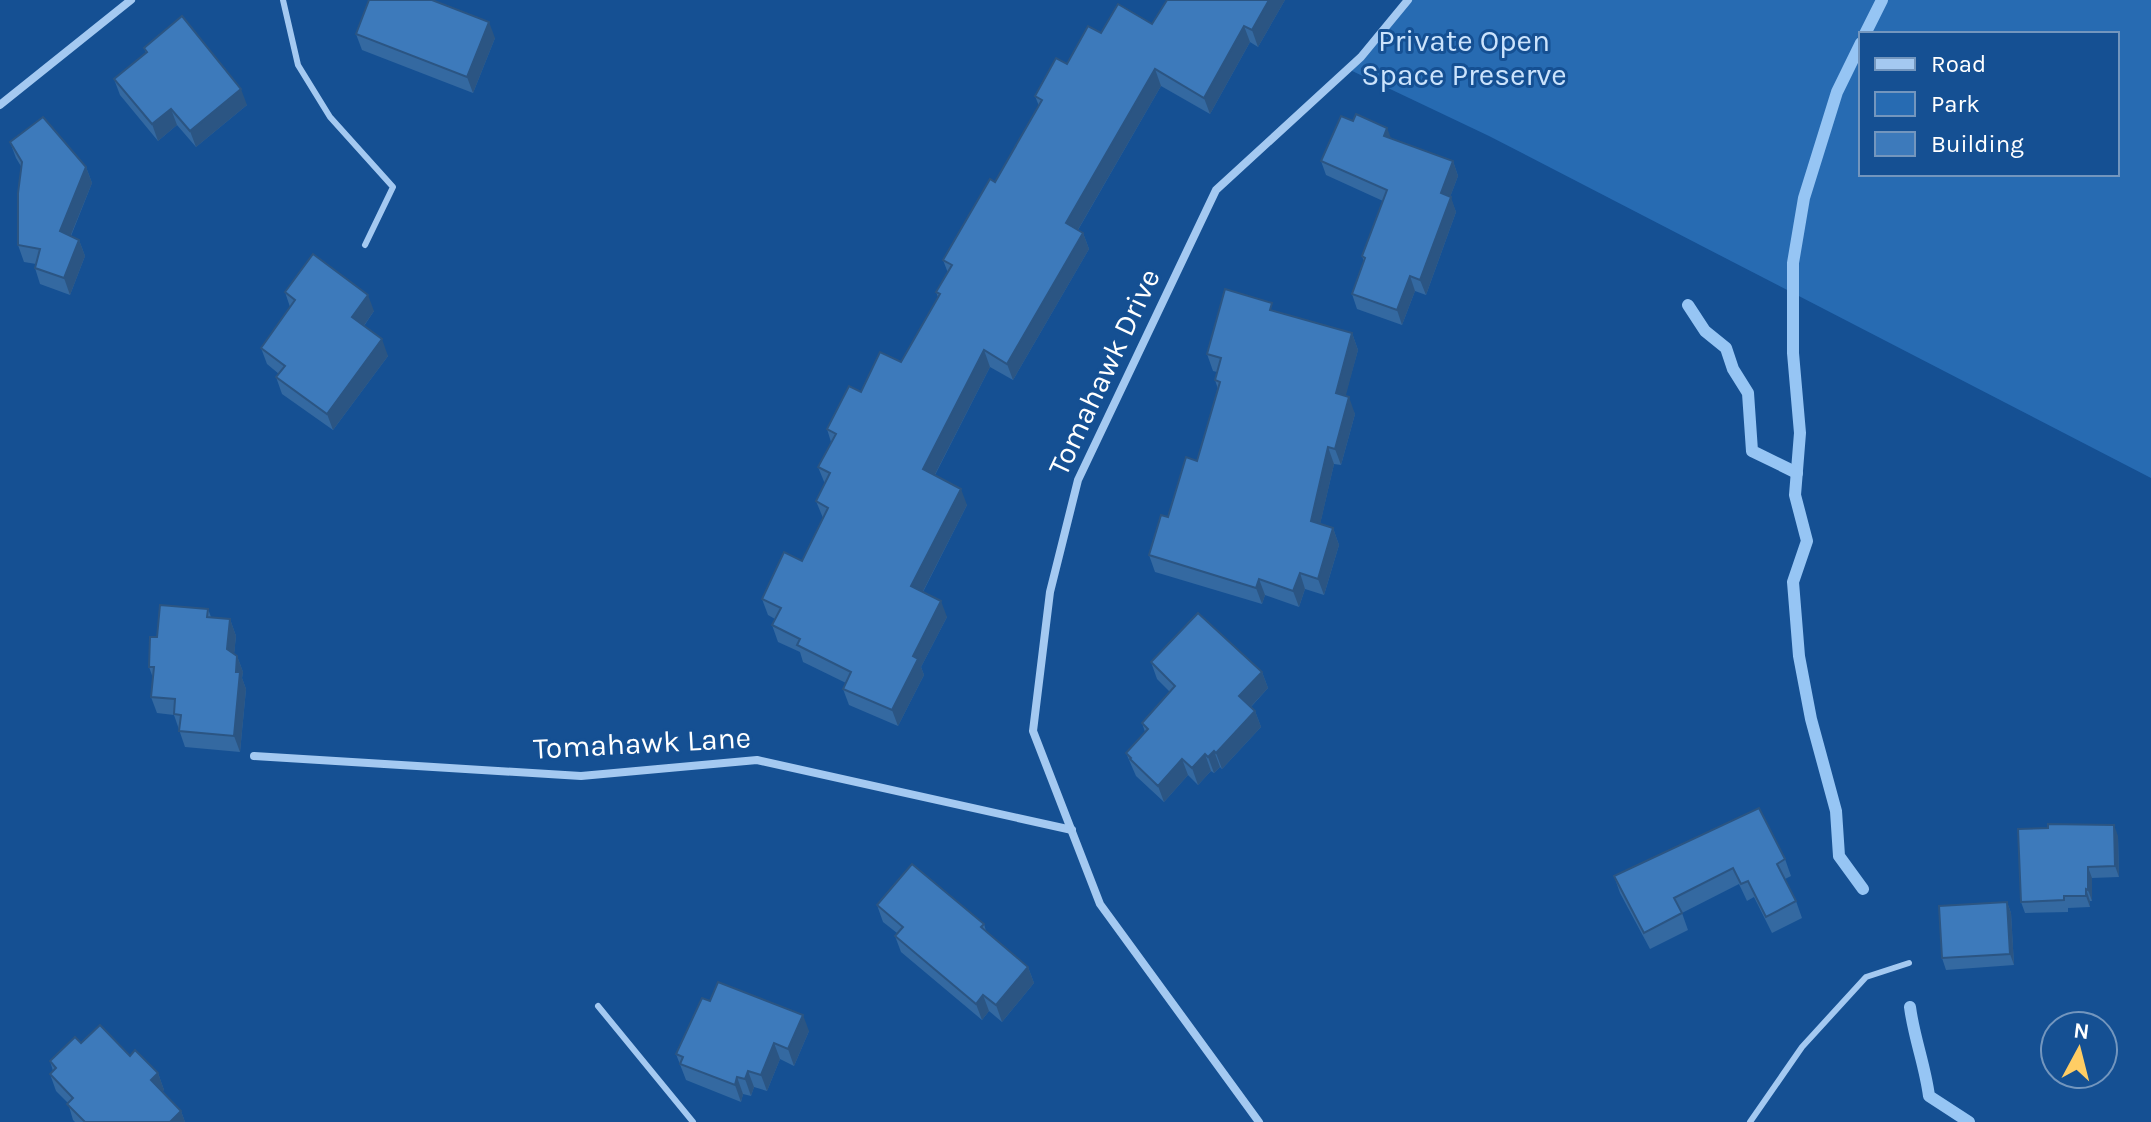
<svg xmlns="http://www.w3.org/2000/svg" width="2151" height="1122" font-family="Karla,sans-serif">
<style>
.green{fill:#276bb2;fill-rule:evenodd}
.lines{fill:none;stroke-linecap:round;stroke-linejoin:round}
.stream{stroke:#96c5f4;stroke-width:12}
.lane{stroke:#a4c9f1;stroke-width:6}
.street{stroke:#a4c9f1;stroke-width:8}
.wall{fill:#3469a1}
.shaded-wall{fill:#2b5583}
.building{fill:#3d7abb;stroke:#2b5583;stroke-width:2}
.labels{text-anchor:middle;stroke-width:6;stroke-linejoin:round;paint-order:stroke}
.park-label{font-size:30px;fill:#cbe3fc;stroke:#155093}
.street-label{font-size:30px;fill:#fff;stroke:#155093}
</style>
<rect width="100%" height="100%" fill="#155093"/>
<path class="green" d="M1407,0H2151V478L1489,136L1348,69ZM1861,34H2117V174H1861Z"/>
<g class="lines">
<g class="stream">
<path d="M1865,34L1882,0"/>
<path d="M1861,43L1837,92L1804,198L1793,263V353L1800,433L1795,495L1807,541L1793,582L1799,656L1811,719L1836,811L1839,856L1863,889"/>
<path d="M1688,305L1705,331L1726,348L1733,369L1748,393L1752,451L1797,473"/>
<path d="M1910,1007C1914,1038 1925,1065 1929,1096L1969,1122"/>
</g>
<g class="lane">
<path d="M283,0L298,65L330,117L393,187L365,245"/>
<path d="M598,1006L693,1122"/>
<path d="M1750,1122L1802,1047L1866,977L1909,963"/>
</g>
<g class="street">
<path d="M0,105L131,0"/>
<path d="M254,756L581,776L757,760L1072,830"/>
<path d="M1259,1122L1100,904L1033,731L1050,592L1078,480L1216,190L1361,57L1408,0"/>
</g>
</g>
<g class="wall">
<path d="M1285,0L1258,47L1250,42L1210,114L1161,86L1078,230L1083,233L1089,249L1013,380L990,367L935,475L967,505L923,592L947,617L921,667L924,675L898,726L849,705L843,689L846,683L803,662L800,652L778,642L772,625L775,619L768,615L762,599L802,561L823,518L816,501L825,484L818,467L831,442L827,429L861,392L901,362L938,297L936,292L948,273L943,260L995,182L1039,106L1035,96L1067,64L1101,33Z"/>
<path d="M356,34L495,38L473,93L362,50Z"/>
<path d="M144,48L247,105L196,147L177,125L158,141L120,95L114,79L146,53Z"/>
<path d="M1391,139L1453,161L1458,176L1450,197L1456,212L1426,295L1415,291L1402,325L1357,309L1352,294L1364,262L1362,256L1383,201L1326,175L1321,161Z"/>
<path d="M10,142L86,167L92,183L71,236L79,240L85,256L70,295L40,284L35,268L36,264L24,262L18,245L22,168L16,158Z"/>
<path d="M285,292L374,311L364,326L388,356L333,430L282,394L276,377L279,374L267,364L261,348L290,307Z"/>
<path d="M1275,312L1352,333L1358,350L1345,396L1355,414L1341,465L1334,464L1320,524L1333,528L1339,545L1324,595L1305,589L1299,607L1265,595L1262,604L1155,572L1149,555L1197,461L1218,389L1215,380L1217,372L1213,371L1207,354Z"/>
<path d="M208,609L211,617L230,619L236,636L234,654L237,656L243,672L242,678L246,689L240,752L185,747L174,715L157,713L151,697L153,678L149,667L157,637Z"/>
<path d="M1151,662L1262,672L1268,688L1251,707L1255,711L1261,727L1222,769L1220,767L1214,773L1211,771L1198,785L1188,775L1164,802L1136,776L1126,753L1145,732L1142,723L1170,692L1157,679Z"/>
<path d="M2118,836L2119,877L2092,878V901H2090V907L2068,908V912L2025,913L2021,902Z"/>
<path d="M1785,859L1791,876L1785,879L1796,901L1802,918L1772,933L1754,897L1747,901L1739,884L1682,913L1688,930L1650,949L1620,893L1614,876Z"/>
<path d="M2007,902L2011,913L2014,965L1946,970L1942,958Z"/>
<path d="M877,905L984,924L986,931L1028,967L1034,983L1002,1022L989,1011L982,1020L901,952L895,936L897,933L883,922Z"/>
<path d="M710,1001L809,1031L794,1066L780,1059L767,1091L754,1087L751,1096L743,1094L741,1102L686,1080L676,1054Z"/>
<path d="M81,1043L130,1056L158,1073L164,1090L162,1091L181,1111L185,1122H75L73,1120L68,1103L56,1091L50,1074L53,1071L50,1061Z"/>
</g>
<g class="shaded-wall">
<path d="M1269,0H1285L1258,47L1252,30Z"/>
<path d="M489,22L495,38L473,93L467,77Z"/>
<path d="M1244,26L1250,42L1210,114L1204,98Z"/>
<path d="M1155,69L1161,86L1072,240L1066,223Z"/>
<path d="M241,89L247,105L196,147L190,131Z"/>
<path d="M171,109L177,125L158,141L152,124Z"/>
<path d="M1387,128L1393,143L1384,136Z"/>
<path d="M1453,161L1458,176L1446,208L1441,193Z"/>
<path d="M86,167L92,183L66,247L60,231Z"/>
<path d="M1451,197L1456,212L1426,295L1420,280Z"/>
<path d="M1083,233L1089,249L1013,380L1007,364Z"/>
<path d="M79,240L85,256L70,295L64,278Z"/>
<path d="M1410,276L1415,291L1402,325L1397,310Z"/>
<path d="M368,295L374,311L358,334L352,317Z"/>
<path d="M1352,333L1358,350L1342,410L1336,393Z"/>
<path d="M382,339L388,356L333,430L327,414Z"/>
<path d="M984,350L990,367L929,486L923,469Z"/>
<path d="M1349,397L1355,414L1341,465L1335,449Z"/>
<path d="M1328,447L1334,464L1317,538L1311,521Z"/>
<path d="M961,489L967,505L917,603L911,586Z"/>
<path d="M1333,528L1339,545L1324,595L1318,579Z"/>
<path d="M1300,573L1305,589L1299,607L1293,591Z"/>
<path d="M1259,579L1265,595L1262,604L1256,588Z"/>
<path d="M941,601L947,617L921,667L924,675L898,726L892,710L913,656Z"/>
<path d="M230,619L236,636L233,666L227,649Z"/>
<path d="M237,656L243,672L242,678L246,689L240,752L234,736Z"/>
<path d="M1262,672L1268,688L1245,713L1239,696Z"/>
<path d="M1255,711L1261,727L1222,769L1216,753Z"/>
<path d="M1214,751L1220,767L1214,773L1208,757Z"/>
<path d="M1205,754L1211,771L1198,785L1192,768Z"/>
<path d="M1182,759L1188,775L1164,802L1158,786Z"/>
<path d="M2114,825L2118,836L2119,877L2115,866Z"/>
<path d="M2088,867L2092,878V901L2088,890Z"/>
<path d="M2086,889L2090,901V907L2086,896Z"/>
<path d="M2007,902L2011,913L2014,965L2010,954Z"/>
<path d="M1028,967L1034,983L1002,1022L996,1005Z"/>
<path d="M983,995L989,1011L982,1020L976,1004Z"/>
<path d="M803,1015L809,1031L794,1066L788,1049Z"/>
<path d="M774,1043L780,1059L767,1091L761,1075Z"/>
<path d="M748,1071L754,1087L751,1096L745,1079Z"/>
<path d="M158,1073L164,1090L157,1097L151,1080Z"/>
<path d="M737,1077L743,1094L741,1102L735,1085Z"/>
<path d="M181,1111L185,1122H170Z"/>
</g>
<g class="building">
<path d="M369,0H432L489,22L467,77L356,34Z"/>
<path d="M1167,0H1269L1252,30L1244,26L1204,98L1155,69L1066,223L1083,233L1007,364L984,350L923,469L961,489L911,586L941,601L913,656L918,659L892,710L843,689L851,672L797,645L800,639L772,625L781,608L762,599L784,552L802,561L828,508L816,501L830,473L818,467L836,434L827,429L849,386L861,392L880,352L901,362L940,294L936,292L952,265L943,260L990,179L995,182L1042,100L1035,96L1056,58L1067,64L1088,26L1101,33L1118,4L1152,24Z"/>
<path d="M182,16L241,89L190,131L171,109L152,124L114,79L147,52L144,48Z"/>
<path d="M1356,114L1387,128L1384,136L1453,161L1441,193L1451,197L1420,280L1410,276L1397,310L1352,294L1365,258L1362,256L1387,190L1321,161L1341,116L1353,121Z"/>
<path d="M43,117L86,167L60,231L79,240L64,278L35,268L40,249L18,245V193L22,162L10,142Z"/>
<path d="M313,254L368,295L352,317L382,339L327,414L276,377L285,366L261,348L295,300L285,292Z"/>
<path d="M1225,289L1272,303L1270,310L1352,333L1336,393L1349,397L1335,449L1328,447L1311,521L1333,528L1318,579L1300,573L1293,591L1259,579L1256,588L1149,555L1161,515L1168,517L1186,457L1197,461L1220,382L1215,380L1221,358L1207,354Z"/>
<path d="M160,605L208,609L207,617L230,619L227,649L237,656L236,672H240L234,736L179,731L181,715L174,714L175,699L151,697L154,667H149L150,637H157Z"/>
<path d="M1198,613L1262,672L1239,696L1255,711L1216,753L1214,751L1208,757L1205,754L1192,768L1182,759L1158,786L1130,759L1131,758L1126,753L1148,729L1142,723L1175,686L1151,662Z"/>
<path d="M1759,808L1785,859L1777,864L1796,901L1766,917L1748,881L1741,884L1733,868L1674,898L1682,913L1644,933L1614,876Z"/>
<path d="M2048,824L2114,825L2115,866L2088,867V890L2086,889V896H2064V900L2021,902L2018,829L2048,828Z"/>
<path d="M912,864L984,924L981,927L1028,967L996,1005L983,995L976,1004L895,936L903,927L877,905Z"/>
<path d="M2007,902L2010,954L1942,958L1939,906Z"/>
<path d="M718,982L803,1015L788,1049L774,1043L761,1075L748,1071L745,1079L737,1077L735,1085L680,1064L683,1057L676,1054L702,998L710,1001Z"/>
<path d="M100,1025L130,1056L135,1050L158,1073L151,1080L181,1111L170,1122H85L67,1104L73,1098L50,1074L56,1068L50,1061L75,1037L81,1043Z"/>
</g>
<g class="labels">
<g class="park-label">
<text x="1464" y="51">Private Open<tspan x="1464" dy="34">Space Preserve</tspan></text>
</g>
<g class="street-label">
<text transform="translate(1104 372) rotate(-65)" y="10">Tomahawk Drive</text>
<text transform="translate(642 743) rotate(-3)" y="10">Tomahawk Lane</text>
</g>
</g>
<rect x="1859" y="32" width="260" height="144" fill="#155093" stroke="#7396be" stroke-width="2"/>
<rect x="1875" y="58" width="40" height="12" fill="#a4c9f1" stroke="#7396be" stroke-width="2"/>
<text x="1931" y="72" font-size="24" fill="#ffffff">Road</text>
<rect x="1875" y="92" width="40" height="24" fill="#276bb2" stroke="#7396be" stroke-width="2"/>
<text x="1931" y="112" font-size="24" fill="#ffffff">Park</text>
<rect x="1875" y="132" width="40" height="24" fill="#3d7abb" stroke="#7396be" stroke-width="2"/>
<text x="1931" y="152" font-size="24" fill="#ffffff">Building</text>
<g transform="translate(2079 1050) rotate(7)"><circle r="38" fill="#155093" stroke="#7396be" stroke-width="2"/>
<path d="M0-6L14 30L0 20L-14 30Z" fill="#ffcd64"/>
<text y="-12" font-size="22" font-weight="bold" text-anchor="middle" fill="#ffffff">N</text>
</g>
</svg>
